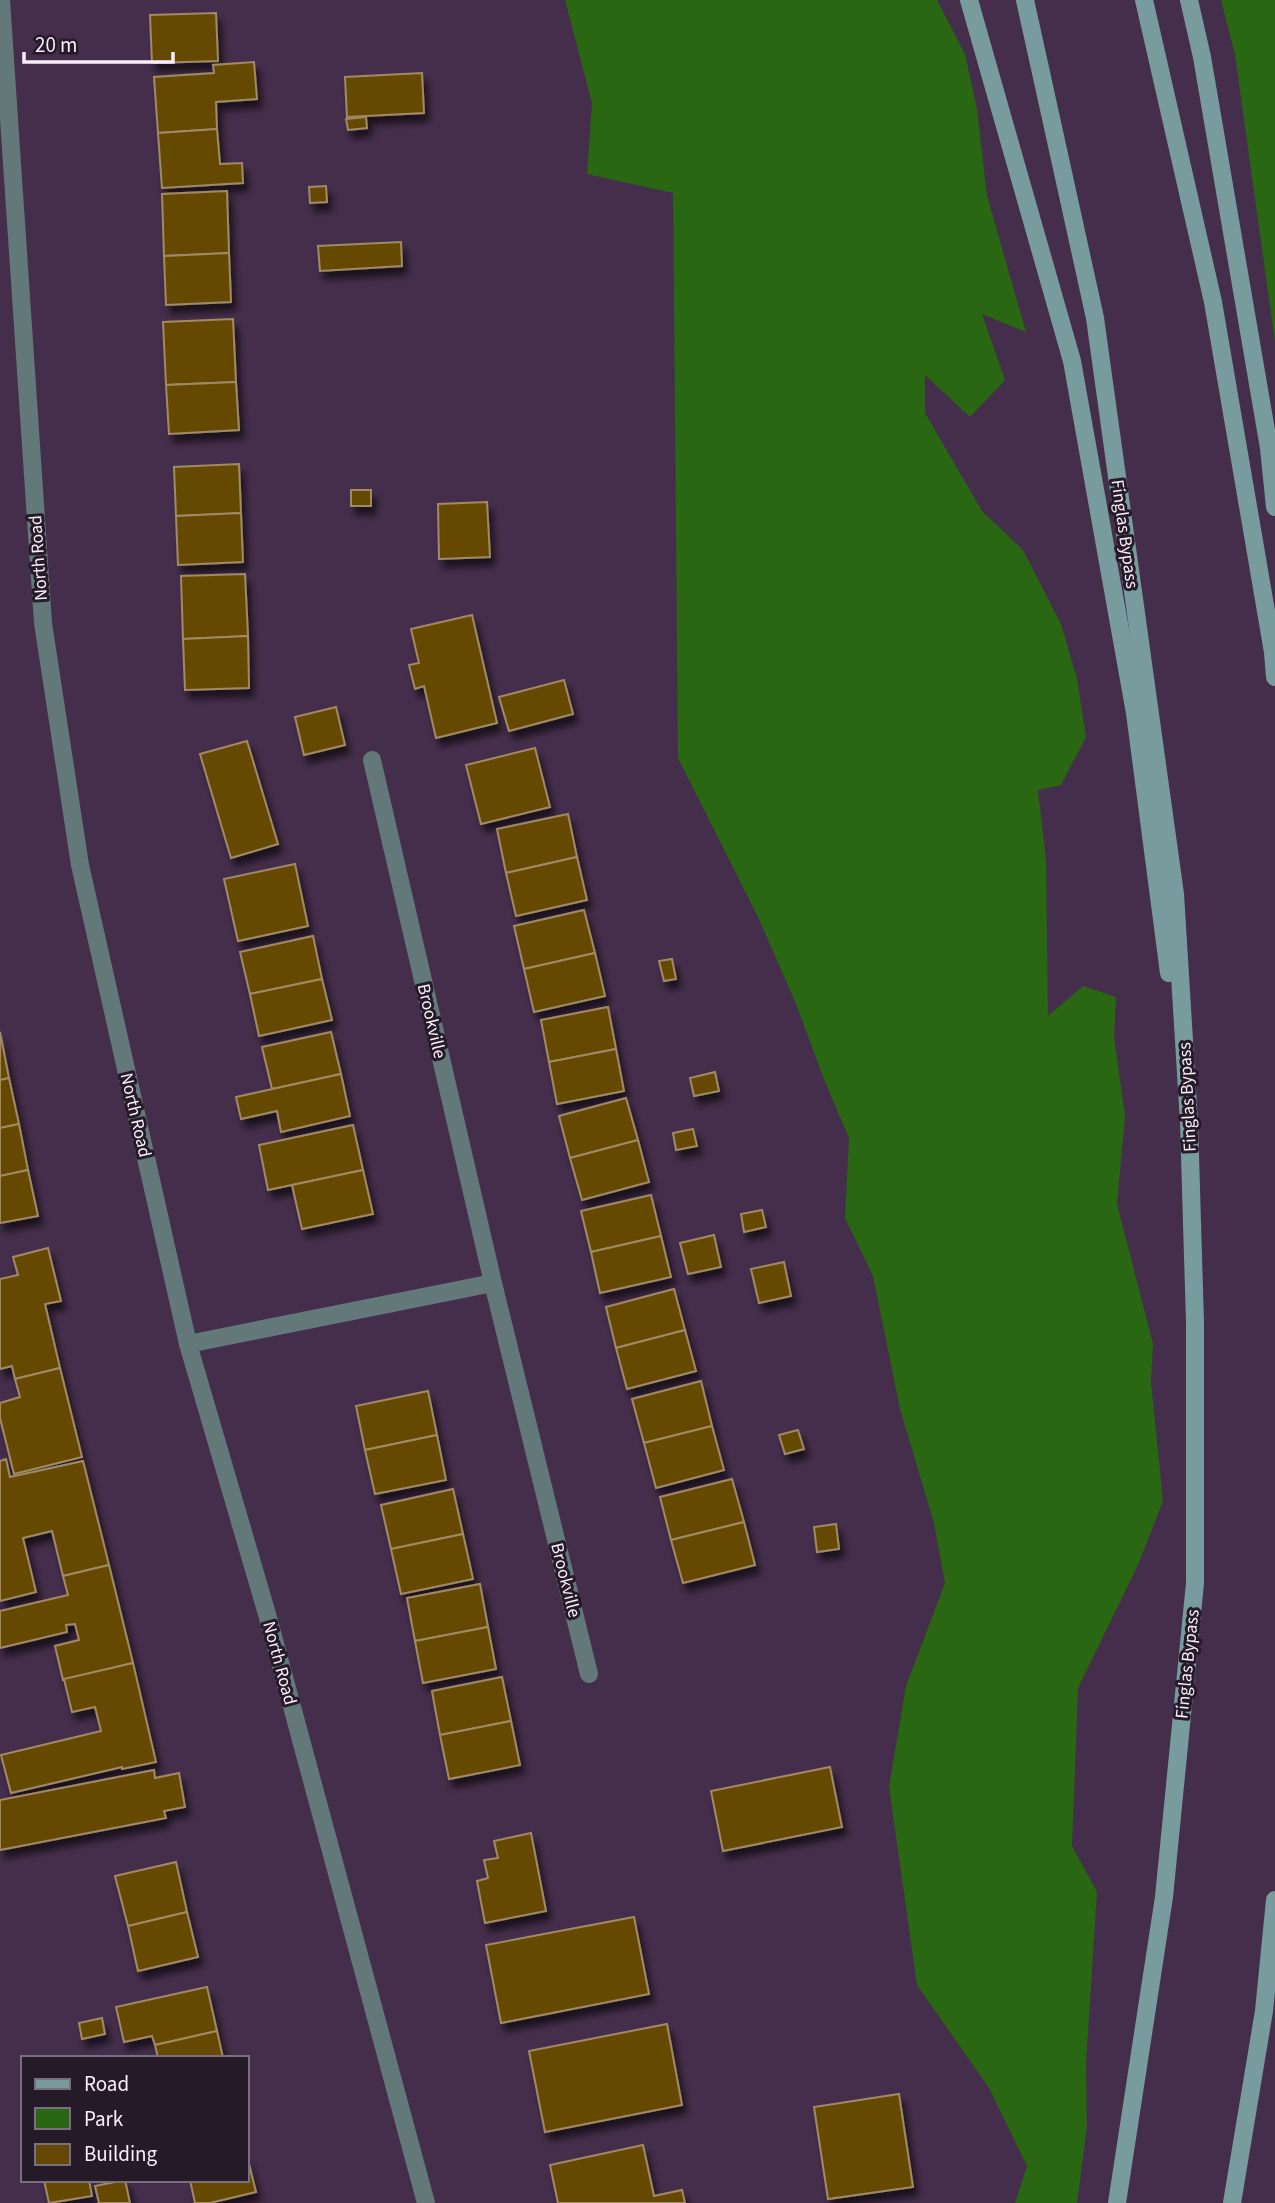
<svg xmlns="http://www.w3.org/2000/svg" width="1275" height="2203" font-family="'Source Sans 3',sans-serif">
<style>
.green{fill:#296713}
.building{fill:#664806;stroke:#a08a65;stroke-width:2;filter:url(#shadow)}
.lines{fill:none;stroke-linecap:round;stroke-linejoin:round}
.street{stroke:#627879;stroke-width:18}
.secondary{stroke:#789c9d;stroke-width:18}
.labels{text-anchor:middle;stroke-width:6;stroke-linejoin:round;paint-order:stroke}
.street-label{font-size:18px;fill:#faeefd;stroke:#251b28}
</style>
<defs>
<filter id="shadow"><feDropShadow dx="4.5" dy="8" stdDeviation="3.5" flood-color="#0009"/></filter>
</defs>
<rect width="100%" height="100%" fill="#452e4b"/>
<g class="green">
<path d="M565,0H937L965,54L977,109L987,196L1026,332L982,314L1005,380L970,417L925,375V413L982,511L1023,550L1061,624L1077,679L1086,737L1061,785L1038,790L1046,860L1048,1016L1083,986L1116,997L1114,1037L1125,1116L1117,1204L1153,1344L1151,1382L1163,1501L1138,1565L1078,1688L1072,1846L1097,1892L1086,2064L1087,2126L1077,2203H1015L1027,2166L989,2088L917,1985L889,1787L906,1686L945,1583L934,1523L900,1409L873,1276L845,1218L849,1138L825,1082L796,1004L759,919L678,758L673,193L587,174L592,103Z"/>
<path d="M1221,0H1275V342L1235,55Z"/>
</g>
<g class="building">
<path d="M216,13L218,61L152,63L150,15Z"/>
<path d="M254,62L257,99L216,102L217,129L158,133L154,77L214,73L213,65Z"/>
<path d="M422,73L424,113L347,117L345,77Z"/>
<path d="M366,117L367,128L348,130L346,119Z"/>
<path d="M217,129L220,164L242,163L243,183L162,188L158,133Z"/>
<path d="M326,186L327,202L310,203L309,187Z"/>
<path d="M227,191L229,253L164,256L162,194Z"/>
<path d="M401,242L402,266L320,271L318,246Z"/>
<path d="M229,253L231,302L166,305L164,256Z"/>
<path d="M233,319L236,382L166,385L163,322Z"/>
<path d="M236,382L239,430L169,434L166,385Z"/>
<path d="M239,464L241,513L176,516L174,467Z"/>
<rect x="351" y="490" width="20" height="16"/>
<path d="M487,502L490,557L439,559L438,504Z"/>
<path d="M241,513L243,562L178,565L176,516Z"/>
<path d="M245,574L248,636L183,639L181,576Z"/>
<path d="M472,615L497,723L436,738L424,686L415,689L409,665L419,663L411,629Z"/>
<path d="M248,636L249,688L185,690L183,639Z"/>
<path d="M564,680L573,714L509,731L499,697Z"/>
<path d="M336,707L345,745L304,755L295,717Z"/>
<path d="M247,741L278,844L231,858L200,754Z"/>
<path d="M535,748L550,807L481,824L466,765Z"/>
<path d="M568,814L577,857L506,873L497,829Z"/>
<path d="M577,857L587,900L516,916L506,873Z"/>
<path d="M295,864L308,926L238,941L224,879Z"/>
<path d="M584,910L595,953L524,969L514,926Z"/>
<path d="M313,936L322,979L250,994L240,952Z"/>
<path d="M595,953L605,996L534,1012L524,969Z"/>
<path d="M672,959L676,979L664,981L659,961Z"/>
<path d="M322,979L332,1020L259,1036L250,994Z"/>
<path d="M608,1007L616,1049L549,1062L541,1020Z"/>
<path d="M0,1032L9,1078L0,1080Z"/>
<path d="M331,1032L341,1074L272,1089L262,1047Z"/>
<path d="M616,1049L624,1091L557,1104L549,1062Z"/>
<path d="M715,1072L719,1091L694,1096L690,1078Z"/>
<path d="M341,1074L350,1116L281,1132L277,1111L241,1119L236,1097Z"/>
<path d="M9,1078L19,1124L0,1128V1080Z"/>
<path d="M626,1098L638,1140L570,1158L559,1116Z"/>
<path d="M19,1124L28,1170L0,1176V1128Z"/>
<path d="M353,1125L363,1170L268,1190L259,1145Z"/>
<path d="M693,1129L697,1146L676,1150L673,1133Z"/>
<path d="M638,1140L649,1182L582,1200L570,1158Z"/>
<path d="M28,1170L38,1216L0,1223V1176Z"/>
<path d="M363,1170L373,1214L302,1229L292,1185Z"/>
<path d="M651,1195L661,1236L591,1252L581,1211Z"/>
<path d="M762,1210L766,1227L744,1232L741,1214Z"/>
<path d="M714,1235L721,1267L688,1274L680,1243Z"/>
<path d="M661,1236L671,1277L600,1293L591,1252Z"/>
<path d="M48,1248L61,1301L45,1304L60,1368L15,1379L12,1366L0,1369V1279L18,1275L13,1257Z"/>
<path d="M784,1262L791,1296L759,1303L751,1269Z"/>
<path d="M674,1289L685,1330L616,1348L606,1307Z"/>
<path d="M685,1330L696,1371L627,1389L616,1348Z"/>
<path d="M60,1368L82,1457L14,1474L0,1418V1403L20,1397L15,1379Z"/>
<path d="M701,1381L712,1426L644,1443L632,1399Z"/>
<path d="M428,1391L437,1435L365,1450L356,1406Z"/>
<path d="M712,1426L724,1470L656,1488L644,1443Z"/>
<path d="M798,1430L804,1449L785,1454L779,1435Z"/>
<path d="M437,1435L446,1480L375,1494L365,1450Z"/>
<path d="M6,1459L10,1477L83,1461L109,1565L63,1576L52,1531L23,1538L36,1592L0,1601V1461Z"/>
<path d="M732,1479L744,1522L671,1540L660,1497Z"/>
<path d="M453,1489L463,1534L391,1549L381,1505Z"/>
<path d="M744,1522L755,1565L683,1583L671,1540Z"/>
<path d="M836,1524L839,1549L817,1552L814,1527Z"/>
<path d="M463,1534L473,1579L401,1594L391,1549Z"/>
<path d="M109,1565L133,1663L63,1680L55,1646L79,1640L75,1624L66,1625L67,1632L0,1648V1611L68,1595L63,1576Z"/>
<path d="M480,1584L488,1627L415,1641L407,1598Z"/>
<path d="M488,1627L496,1669L423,1683L415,1641Z"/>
<path d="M133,1663L156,1762L122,1769V1767L11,1793L1,1755L101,1731L95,1707L72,1712L64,1679Z"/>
<path d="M502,1677L511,1721L440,1735L432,1691Z"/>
<path d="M511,1721L520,1765L449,1779L440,1735Z"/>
<path d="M830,1767L842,1827L723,1851L711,1791Z"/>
<path d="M154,1770L155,1778L179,1773L185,1807L164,1811L166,1818L0,1850V1800Z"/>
<path d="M531,1833L546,1911L485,1923L477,1881L488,1878L484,1860L498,1858L494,1841Z"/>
<path d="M176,1862L187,1912L128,1926L115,1876Z"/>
<path d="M187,1912L198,1957L138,1971L128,1926Z"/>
<path d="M634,1917L649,1994L501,2023L486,1945Z"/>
<path d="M207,1987L217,2031L155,2045L152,2036L124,2042L116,2007Z"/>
<path d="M102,2018L105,2034L82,2039L79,2023Z"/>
<path d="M667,2024L682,2105L545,2132L529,2051Z"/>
<path d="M217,2031L223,2058H158L155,2045Z"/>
<path d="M899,2094L913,2187L828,2199L814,2107Z"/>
<path d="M643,2145L654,2196L682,2190L685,2203H558L550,2165Z"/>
<path d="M247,2156L256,2192L210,2203H195L190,2180H247Z"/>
<path d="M44,2180H89L92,2196L49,2203Z"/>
<path d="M125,2180L130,2203H99L95,2186Z"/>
</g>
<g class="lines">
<g class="street">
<path d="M1,0L43,623L80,865L188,1344L267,1614L426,2203"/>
<path d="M372,760L493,1283L589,1674"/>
<path d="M188,1344L493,1283"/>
</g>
<g class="secondary">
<path d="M969,0L1072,361L1135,713L1169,973"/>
<path d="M1025,0L1095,318L1175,894L1189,1122L1195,1323V1583L1164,1897L1117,2203"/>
<path d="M1144,0L1213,302L1273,652L1275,677"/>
<path d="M1189,0L1202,57L1269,448L1275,507"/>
<path d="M1232,2203L1264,2011L1275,1900"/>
</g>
</g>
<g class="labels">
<g class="street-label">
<text transform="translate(1125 534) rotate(82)" y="6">Finglas Bypass</text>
<text transform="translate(38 558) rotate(-94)" y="6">North Road</text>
<text transform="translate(432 1021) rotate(77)" y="6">Brookville</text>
<text transform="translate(1187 1097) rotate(-93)" y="6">Finglas Bypass</text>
<text transform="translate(136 1115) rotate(77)" y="6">North Road</text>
<text transform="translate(566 1580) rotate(76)" y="6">Brookville</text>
<text transform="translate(280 1663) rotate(75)" y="6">North Road</text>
<text transform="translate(1187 1664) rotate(-84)" y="6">Finglas Bypass</text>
</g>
</g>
<rect x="21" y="2056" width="228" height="126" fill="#251b28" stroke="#7a6f7d" stroke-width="2"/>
<rect x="35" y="2079" width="35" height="10" fill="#789c9d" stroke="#7a6f7d" stroke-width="2"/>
<text x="84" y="2091" font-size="21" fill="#faeefd">Road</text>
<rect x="35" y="2108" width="35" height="21" fill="#296713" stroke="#7a6f7d" stroke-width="2"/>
<text x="84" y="2126" font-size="21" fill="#faeefd">Park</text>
<rect x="35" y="2144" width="35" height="21" fill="#664806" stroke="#7a6f7d" stroke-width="2"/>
<text x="84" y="2161" font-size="21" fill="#faeefd">Building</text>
<path d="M24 52v10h149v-10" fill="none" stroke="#faeefd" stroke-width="3.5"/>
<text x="35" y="52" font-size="21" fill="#faeefd" stroke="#251b28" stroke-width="5" paint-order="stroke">20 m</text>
</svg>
